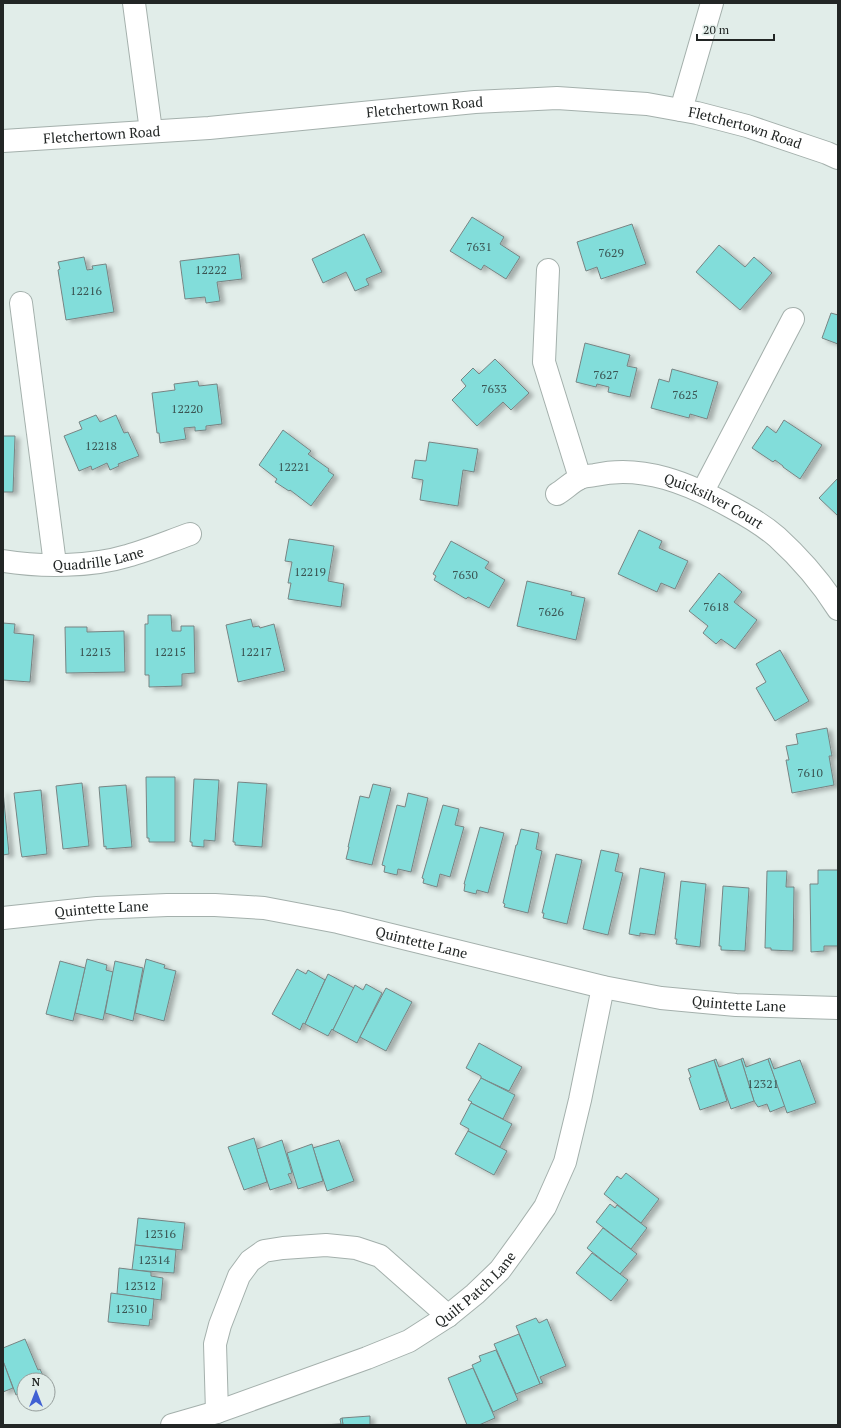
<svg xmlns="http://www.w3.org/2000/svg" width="841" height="1428" font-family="'PT Serif',serif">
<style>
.building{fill:#82ddda;stroke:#788483;filter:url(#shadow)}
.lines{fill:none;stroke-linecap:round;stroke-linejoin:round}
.minor-casing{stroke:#a4b0ac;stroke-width:24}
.minor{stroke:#fff;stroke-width:22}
.labels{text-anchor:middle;stroke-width:3;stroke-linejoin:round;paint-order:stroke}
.number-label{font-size:12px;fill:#3a5452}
.street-label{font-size:14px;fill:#222625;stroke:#e1ede9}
</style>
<defs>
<filter id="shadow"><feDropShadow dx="4.5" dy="2.5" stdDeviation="2" flood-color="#0004"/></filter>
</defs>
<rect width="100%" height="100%" fill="#e1ede9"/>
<g class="building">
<path d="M472,217L504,237L500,244L520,257L506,279L484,265L481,270L450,251Z"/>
<path d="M632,224L646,264L601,279L597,267L586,271L577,242Z"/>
<path d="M364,234L382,272L366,279L369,285L355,291L346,272L323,283L312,259Z"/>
<path d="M719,245L745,267L754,257L772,273L740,310L696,272Z"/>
<path d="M239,254L242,279L217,282L220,301L206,303L205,297L185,299L180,261Z"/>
<path d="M84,257L87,270L93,269L92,266L106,264L114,312L66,320L58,270L60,269L58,262Z"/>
<path d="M831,313L838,315V344L822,338Z"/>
<path d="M585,343L630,355L627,366L637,368L630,397L608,392L609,387L597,384L596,387L576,382Z"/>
<path d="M495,359L529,393L511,410L503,402L477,426L452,400L466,386L461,380L473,368L479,374Z"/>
<path d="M672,369L718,382L707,419L690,414L689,418L651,408L659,379L669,382Z"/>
<path d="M198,381L199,386L217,384L222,424L206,426V430L195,431V427L184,428L186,439L160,443L159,433H157L152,393L175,390L174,384Z"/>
<path d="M96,415L100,422L116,415L124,433L128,432L139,456L118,464L119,466L110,470L107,463L92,470L91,466L79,471L64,436L82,429L79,422Z"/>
<path d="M784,420L822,445L800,479L783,467V466L775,460L773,462L752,448L767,426L776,433Z"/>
<path d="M283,430L311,451L308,454L329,469L328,471L334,475L311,506L290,490L289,491L275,482L277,479L259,465Z"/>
<path d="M3,436H15L13,492H3Z"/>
<path d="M429,442L478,449L474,472L463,470L458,506L420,500L423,480L412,478L415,460L426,461Z"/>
<path d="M838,478V516L819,498Z"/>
<path d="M639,530L662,541L659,548L688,561L675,589L661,583L657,592L618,574Z"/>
<path d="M289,539L334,546L328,581L344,584L341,607L288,599L291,583H288L292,562L285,561Z"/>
<path d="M451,541L489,562L485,568L505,580L489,608L468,597L466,599L434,580L436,576L433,574Z"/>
<path d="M719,573L742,592L734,602L757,620L735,649L721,639L716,644L703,633L708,626L689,611Z"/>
<path d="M527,581L572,592L571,595L585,598L576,640L517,626Z"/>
<path d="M148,615H171L172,631H181V626H194L195,673L182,674V686L149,687V675H145V624H148Z"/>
<path d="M251,619L253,627L259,626L260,628L274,624L285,671L238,682L226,625Z"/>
<path d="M3,623L15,624L14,633L34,635L30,682L3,680Z"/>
<path d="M65,627H87V632L124,631L125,672L66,673Z"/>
<path d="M780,650L809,701L775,721L756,688L766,682L756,664Z"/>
<path d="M827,728L832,756H829L834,785L792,793L786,760H789L786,746L798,744L796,734Z"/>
<path d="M146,777H175V842H149V838H147Z"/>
<path d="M194,779L219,780L215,841L204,840V847L192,846V842H190Z"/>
<path d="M238,782L267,784L262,847L235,845V842H233Z"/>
<path d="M82,783L89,846L63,849L56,786Z"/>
<path d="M373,784L391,788L372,865L346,859L349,847H348L360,796L369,798Z"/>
<path d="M126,785L132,847L106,849V846L104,847L99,787Z"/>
<path d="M41,790L47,854L22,857L21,852L14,793Z"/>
<path d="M3,791L9,854L3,855Z"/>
<path d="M408,793L428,798L411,872L398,869L397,875L384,872L385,866L382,865L397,805L405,807Z"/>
<path d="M443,805L459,809L455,825L464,827L450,877L440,874L437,887L423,883L424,879L422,878Z"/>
<path d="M480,827L504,833L488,893L477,890L476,894L464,891L465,884H464Z"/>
<path d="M521,829L539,833L536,849L542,851L528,913L504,907L505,904L503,903L516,845H517Z"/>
<path d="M601,850L619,854L615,871L623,873L608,935L583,929Z"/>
<path d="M556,854L582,860L567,924L543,918L544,913H542Z"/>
<path d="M640,868L665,873L655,935L640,933V936L629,934Z"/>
<path d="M818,870H838V946H824V951L811,952L810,884H818Z"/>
<path d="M767,871H787L786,887H794L793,951L771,950V948H765Z"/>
<path d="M681,881L706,884L700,947L676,944L677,939H675Z"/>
<path d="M723,886L749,888L745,951L721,950V946H719Z"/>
<path d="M87,959L107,965L106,970L113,972L103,1020L75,1013Z"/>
<path d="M146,959L165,965L164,968L176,971L164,1021L135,1013Z"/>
<path d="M60,961L85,968L73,1021L46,1014Z"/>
<path d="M115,961L143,968L133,1021L105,1013Z"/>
<path d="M297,969L306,974L308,970L325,980L305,1024L303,1023L300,1030L272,1014Z"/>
<path d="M328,974L354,988L333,1030L332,1029L328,1036L305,1024Z"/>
<path d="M366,984L382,993L357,1043L333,1030L355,985L363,990Z"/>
<path d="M386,988L412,1002L386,1051L360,1037Z"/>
<path d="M479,1043L522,1067L509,1091L481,1078V1076L466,1068Z"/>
<path d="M743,1058L746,1067L768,1059L785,1106L770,1112L767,1104L758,1107L754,1101L741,1059Z"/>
<path d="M770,1058L774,1069L800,1060L816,1103L787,1113L768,1059Z"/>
<path d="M716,1059L719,1067L741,1059L754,1101L731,1109L714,1060Z"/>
<path d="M714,1060L727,1101L700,1110L689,1078L691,1077L688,1069Z"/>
<path d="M481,1078L515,1095L503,1119L471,1103L472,1102L468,1100Z"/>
<path d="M471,1103L512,1124L500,1147L468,1131L469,1129L460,1124Z"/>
<path d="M468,1131L507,1151L494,1175L455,1154Z"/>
<path d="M254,1138L267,1182L244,1190L228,1147Z"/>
<path d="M282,1140L292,1173L288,1174L292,1183L270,1190L257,1149Z"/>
<path d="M339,1140L354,1181L327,1191L313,1148Z"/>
<path d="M312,1144L323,1181L298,1189L287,1153Z"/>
<path d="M626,1173L659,1199L641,1223L604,1194L617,1176L621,1179Z"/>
<path d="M610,1204L615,1208L617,1205L647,1228L631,1249L596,1222Z"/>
<path d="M138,1218L185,1223L182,1250L135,1245Z"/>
<path d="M603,1228L637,1254L620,1274L587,1248Z"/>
<path d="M135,1245L176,1250L174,1273L132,1270Z"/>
<path d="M592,1253L628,1280L611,1301L576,1273Z"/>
<path d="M119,1268L151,1272V1276L163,1278L161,1300L117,1294Z"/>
<path d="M111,1293L154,1299L152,1320L150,1319L149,1326L108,1322Z"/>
<path d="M536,1318L539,1323L547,1319L566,1366L540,1377L543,1383L540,1384L516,1326Z"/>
<path d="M519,1334L540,1384L516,1394L494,1344Z"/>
<path d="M25,1339L38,1370L40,1369L45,1380H24V1392L16,1395L3,1361V1348Z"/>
<path d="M496,1350L518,1400L493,1412L472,1365L481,1361L479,1356Z"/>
<path d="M3,1361L13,1388L3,1392Z"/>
<path d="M473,1368L495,1418L479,1425H467L448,1378Z"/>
<path d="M370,1416V1425H343L342,1418Z"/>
<path d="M342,1418L343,1425H321L341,1424L340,1419Z"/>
</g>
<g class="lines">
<defs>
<g id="minor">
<path d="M134,3L151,131"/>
<path d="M681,110L712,3"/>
<path id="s1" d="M3,141L209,128L475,102L557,98L647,104L697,113L747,126L827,153L838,158"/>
<path d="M548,270L544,362L580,478"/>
<path d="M21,303L55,564"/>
<path d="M703,491L793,319"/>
<path id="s2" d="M557,494C565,489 572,482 580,478C584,476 590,476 595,475C643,464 690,484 731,507C746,515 763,525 777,537C800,558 821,582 838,609"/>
<path id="s3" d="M3,561C41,567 91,567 127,556C149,550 170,541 190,534"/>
<path id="s4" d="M3,918L97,908L167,905H215L264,908L338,922L603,987L661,998L736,1005L838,1008"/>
<path d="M217,1412L215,1344L220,1325L239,1276L250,1261L264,1251L283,1248L326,1245L356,1248L380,1256L448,1316"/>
<path id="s5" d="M172,1425L217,1412L367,1358L409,1341L448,1316L475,1294L500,1270L524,1237L545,1207L565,1162L580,1100L603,987"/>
</g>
</defs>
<use href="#minor" class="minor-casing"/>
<use href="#minor" class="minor"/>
</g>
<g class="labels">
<g class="number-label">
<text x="479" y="251">7631</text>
<text x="611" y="257">7629</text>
<text x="211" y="274">12222</text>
<text x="86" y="295">12216</text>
<text x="606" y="379">7627</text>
<text x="494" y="393">7633</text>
<text x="685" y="399">7625</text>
<text x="187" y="413">12220</text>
<text x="101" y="450">12218</text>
<text x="294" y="471">12221</text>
<text x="310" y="576">12219</text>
<text x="465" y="579">7630</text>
<text x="716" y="611">7618</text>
<text x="551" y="616">7626</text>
<text x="95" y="656">12213</text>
<text x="170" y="656">12215</text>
<text x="256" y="656">12217</text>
<text x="810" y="777">7610</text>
<text x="763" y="1088">12321</text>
<text x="160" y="1238">12316</text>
<text x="154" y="1264">12314</text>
<text x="140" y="1290">12312</text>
<text x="131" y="1313">12310</text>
</g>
<g class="street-label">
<text dy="5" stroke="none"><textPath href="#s1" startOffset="423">Fletchertown Road</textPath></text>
<text dy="5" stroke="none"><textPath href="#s1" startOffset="747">Fletchertown Road</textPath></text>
<text dy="5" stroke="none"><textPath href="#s1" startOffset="99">Fletchertown Road</textPath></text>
<text dy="5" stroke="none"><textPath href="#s2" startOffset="168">Quicksilver Court</textPath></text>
<text dy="5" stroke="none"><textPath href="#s3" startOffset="96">Quadrille Lane</textPath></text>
<text dy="5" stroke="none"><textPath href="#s4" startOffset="99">Quintette Lane</textPath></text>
<text dy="5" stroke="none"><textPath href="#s4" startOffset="423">Quintette Lane</textPath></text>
<text dy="5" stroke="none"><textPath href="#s4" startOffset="747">Quintette Lane</textPath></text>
<text dy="5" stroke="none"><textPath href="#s5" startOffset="336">Quilt Patch Lane</textPath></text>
</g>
</g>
<rect width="841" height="1428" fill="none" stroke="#222625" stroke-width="8"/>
<g transform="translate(36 1392)"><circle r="19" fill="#e1ede9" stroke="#959d9b"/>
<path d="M0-3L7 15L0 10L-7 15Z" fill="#4061d3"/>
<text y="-6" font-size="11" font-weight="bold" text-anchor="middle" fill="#222625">N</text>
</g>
<path d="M697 34v6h77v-6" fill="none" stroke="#222625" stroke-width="2"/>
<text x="703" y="34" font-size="12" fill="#222625" stroke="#e1ede9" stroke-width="3" paint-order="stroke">20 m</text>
</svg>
